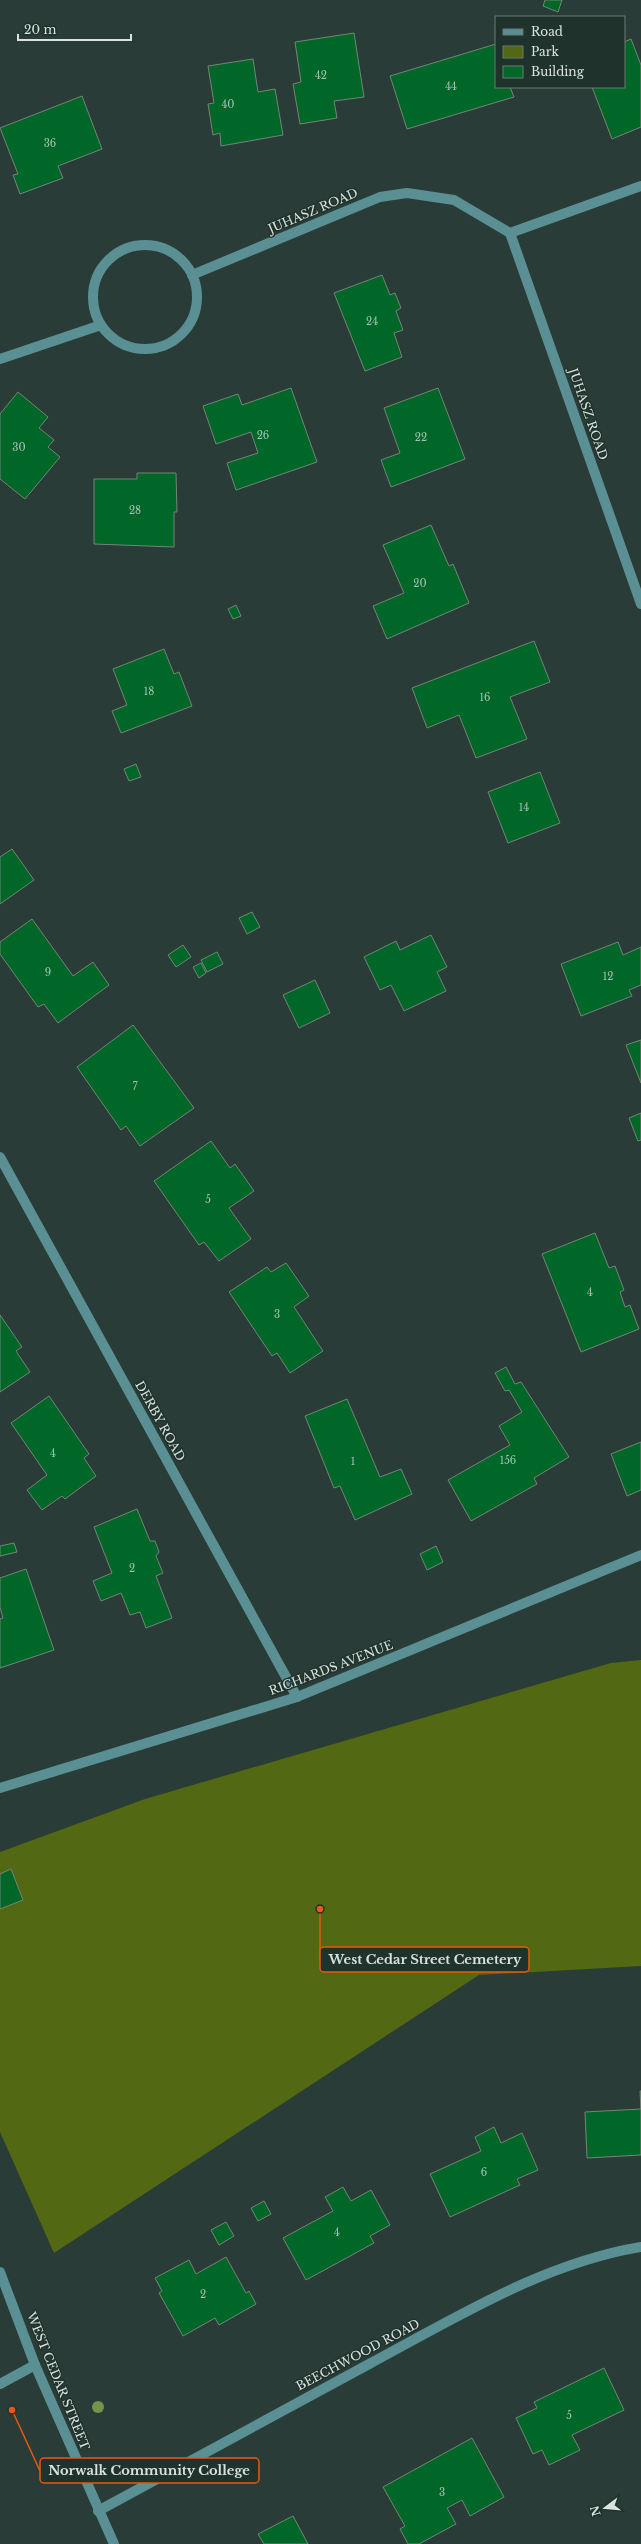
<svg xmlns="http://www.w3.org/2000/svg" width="641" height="2544" font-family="'Libre Baskerville',serif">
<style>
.green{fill:#536812}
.building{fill:#006729;stroke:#768478}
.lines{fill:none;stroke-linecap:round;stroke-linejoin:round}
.minor{stroke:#5a9093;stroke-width:10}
.tree{fill:#76924b}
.labels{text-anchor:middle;stroke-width:3;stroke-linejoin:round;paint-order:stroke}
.number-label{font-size:10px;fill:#a2c3b2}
.street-label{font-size:12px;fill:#d8e2df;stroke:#20322c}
.leader{fill:none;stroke:#e8590c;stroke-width:1.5}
.callout-dot{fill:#e8590c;stroke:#20322c;stroke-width:1.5}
.callout{fill:#20322c;stroke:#e8590c;stroke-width:1.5}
.callout-label{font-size:13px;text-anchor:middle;font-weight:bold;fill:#d8e2df}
</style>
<rect width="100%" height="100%" fill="#2a3c37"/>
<path class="green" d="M641,1660V1966L479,1975L54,2253L0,2132V1852L145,1799L611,1663Z"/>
<g class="building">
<path d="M545,0H562L558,12L543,6Z"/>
<path d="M354,33L364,97L334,101L337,118L300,124L293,84L301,82L295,42Z"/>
<path d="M631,39L641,65V127L612,139L592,87H624V42Z"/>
<path d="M496,44V87H510L514,97L407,129L390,76Z"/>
<path d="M253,59L258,92L275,89L283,135L221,146L220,133L213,135L208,104L214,103L208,66Z"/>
<path d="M82,96L102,149L58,166L63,178L20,194L13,175L18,174L0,128Z"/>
<path d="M382,275L390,295L395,293L401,308L396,311L403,330L394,333L402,357L365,371L334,293Z"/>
<path d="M291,388L317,462L236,490L227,463L258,453L251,432L216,444L203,406L238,394L242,405Z"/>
<path d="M438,388L465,459L391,487L381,460L400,453L384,408Z"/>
<path d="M18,392L48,417L39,428L54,440L48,447L60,457L25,499L0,479V414Z"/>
<path d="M137,473H176L177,512H174V547L94,544V479H137Z"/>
<path d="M431,525L449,566L453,564L469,603L387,639L373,606L404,593L383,545Z"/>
<path d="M236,605L241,616L233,619L228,609Z"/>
<path d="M534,641L550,682L510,697L527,739L476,758L459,715L427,728L412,688Z"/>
<path d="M164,649L174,674L179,672L192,706L121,733L112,711L127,705L113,669Z"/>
<path d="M136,764L141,777L129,781L124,769Z"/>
<path d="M540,772L560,823L508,843L488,792Z"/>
<path d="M12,849L34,880L0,904V857Z"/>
<path d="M252,912L260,927L247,934L239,918Z"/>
<path d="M32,919L73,976L93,962L109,985L58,1023L44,1004L38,1007L0,954V942Z"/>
<path d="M431,935L447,967L437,972L446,991L404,1011L391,985L380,990L364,957L396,941L400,950Z"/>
<path d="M618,942L623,955L641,947V985L629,990L632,996L581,1016L561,964Z"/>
<path d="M183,945L191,957L176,967L168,955Z"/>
<path d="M217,952L223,964L207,972L201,960Z"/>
<path d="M201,963L206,973L199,978L193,967Z"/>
<path d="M315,980L330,1013L299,1028L283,995Z"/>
<path d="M133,1025L194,1108L140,1146L126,1126L121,1130L77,1067Z"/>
<path d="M641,1040V1083L626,1045Z"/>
<path d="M641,1113V1140L638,1141L629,1118Z"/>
<path d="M211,1141L230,1168L235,1164L254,1191L229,1208L251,1239L219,1261L204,1242L199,1245L154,1181Z"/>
<path d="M595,1233L609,1268L615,1266L624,1290L620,1292L625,1307L630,1305L639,1329L581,1352L542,1254Z"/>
<path d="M286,1263L309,1296L294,1307L323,1351L290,1373L277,1353L272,1356L229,1292L267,1267L271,1272Z"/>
<path d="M0,1315L22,1347L16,1351L30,1372L0,1392Z"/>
<path d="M506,1367L515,1384L521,1382L569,1457L534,1478L537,1484L471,1521L448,1480L510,1445L499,1426L522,1412L509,1390L505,1391L495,1373Z"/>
<path d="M49,1396L89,1454L84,1458L96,1476L65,1499L62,1496L42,1510L27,1490L47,1475L11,1423Z"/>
<path d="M347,1399L380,1477L401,1469L412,1494L355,1520L340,1486L334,1488L305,1416Z"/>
<path d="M641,1442V1490L627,1496L611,1454Z"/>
<path d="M137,1509L150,1541H155L159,1552L156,1556L163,1573L156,1576L172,1618L146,1628L140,1612L130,1615L121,1593L101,1601L93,1581L112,1573L94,1527Z"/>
<path d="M14,1543L17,1552L0,1556V1546Z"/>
<path d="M436,1546L443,1562L427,1570L420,1554Z"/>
<path d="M26,1569L54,1650L0,1668V1619L3,1618L0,1607V1578Z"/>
<path d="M11,1869L23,1900L0,1909V1874Z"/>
<path d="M640,2091H641V2155L587,2158L585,2112L641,2109Z"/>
<path d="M494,2127L501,2143L522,2133L538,2170L517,2179L520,2185L450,2217L430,2174L481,2151L475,2137Z"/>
<path d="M343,2187L351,2201L371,2190L390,2225L370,2236L374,2243L306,2280L283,2238L333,2211L325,2197Z"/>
<path d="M264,2201L271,2214L258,2221L251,2208Z"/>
<path d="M226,2222L234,2236L219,2245L211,2230Z"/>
<path d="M226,2257L246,2293L249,2291L256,2304L219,2325L215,2318L183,2336L159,2293L162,2291L155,2278L189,2260L196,2274Z"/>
<path d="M604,2368L624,2410L572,2435L580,2450L549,2465L542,2450L533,2454L516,2418L537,2408L534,2402Z"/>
<path d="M472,2438L504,2497L470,2516L462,2500L447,2508L456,2524L419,2544H408L400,2529L405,2526L383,2487Z"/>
<path d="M293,2516L308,2544H264L258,2534Z"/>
</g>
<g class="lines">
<g class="minor">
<path d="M510,233L641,604"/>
<circle cx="145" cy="297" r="52"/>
<path d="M192,275L380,197L407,193L454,200L510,233L641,186"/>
<path d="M0,359L101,325"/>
<path d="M0,1157L297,1697"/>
<path d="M0,1788L297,1697L641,1555"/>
<path d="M0,2272L35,2365L114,2544"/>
<path d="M0,2384L35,2365"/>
<path d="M98,2511C189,2461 280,2412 371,2363C457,2317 544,2263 641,2247"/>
</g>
</g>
<circle class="tree" cx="98" cy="2407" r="6"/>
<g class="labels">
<g class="number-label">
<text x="321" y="79">42</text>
<text x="451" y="90">44</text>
<text x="228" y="108">40</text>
<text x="50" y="147">36</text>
<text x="372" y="325">24</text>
<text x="263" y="439">26</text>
<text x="421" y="441">22</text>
<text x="19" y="451">30</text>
<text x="135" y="514">28</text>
<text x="420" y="587">20</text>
<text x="149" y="695">18</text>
<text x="485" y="701">16</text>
<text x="524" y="811">14</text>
<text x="48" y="976">9</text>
<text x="608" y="980">12</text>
<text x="135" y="1090">7</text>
<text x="208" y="1203">5</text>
<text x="590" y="1296">4</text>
<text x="277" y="1318">3</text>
<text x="53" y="1457">4</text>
<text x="508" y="1464">156</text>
<text x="353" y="1465">1</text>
<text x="132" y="1572">2</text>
<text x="484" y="2176">6</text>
<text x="337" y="2236">4</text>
<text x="203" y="2298">2</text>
<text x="569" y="2419">5</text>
<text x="442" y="2496">3</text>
</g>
<g class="street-label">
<text transform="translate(313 211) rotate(-23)" y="4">JUHASZ ROAD</text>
<text transform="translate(588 414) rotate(71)" y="4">JUHASZ ROAD</text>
<text transform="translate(160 1421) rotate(61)" y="4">DERBY ROAD</text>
<text transform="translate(331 1668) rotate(-21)" y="4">RICHARDS AVENUE</text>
<text transform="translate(358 2355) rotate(-28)" y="4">BEECHWOOD ROAD</text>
<text transform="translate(58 2381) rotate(68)" y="4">WEST CEDAR STREET</text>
</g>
</g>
<path class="leader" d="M320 1909L320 1959M12 2410L40 2471"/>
<g class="callout-dot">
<circle cx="320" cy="1909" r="4"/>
<circle cx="12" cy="2410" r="4"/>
</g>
<g class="callout">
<rect x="320" y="1947" width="209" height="25" rx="4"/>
<rect x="40" y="2458" width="219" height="25" rx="4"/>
</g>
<g class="callout-label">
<text x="425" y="1964">West Cedar Street Cemetery</text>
<text x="149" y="2475">Norwalk Community College</text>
</g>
<rect x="495" y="16" width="130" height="72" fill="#20322c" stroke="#6a7874"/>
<rect x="503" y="29" width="20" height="6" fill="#5a9093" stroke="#6a7874"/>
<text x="531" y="36" font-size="12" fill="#d8e2df">Road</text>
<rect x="503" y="46" width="20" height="12" fill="#536812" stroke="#6a7874"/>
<text x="531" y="56" font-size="12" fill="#d8e2df">Park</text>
<rect x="503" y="66" width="20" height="12" fill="#006729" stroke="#6a7874"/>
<text x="531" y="76" font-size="12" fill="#d8e2df">Building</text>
<g transform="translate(605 2508) rotate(254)" stroke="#20322c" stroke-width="3" paint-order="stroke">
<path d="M0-3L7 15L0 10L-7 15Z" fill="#d8e2df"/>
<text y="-6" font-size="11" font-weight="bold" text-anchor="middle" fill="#d8e2df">N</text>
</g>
<path d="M18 34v6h113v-6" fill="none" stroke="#d8e2df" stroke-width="2"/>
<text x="24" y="34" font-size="12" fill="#d8e2df" stroke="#20322c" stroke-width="3" paint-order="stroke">20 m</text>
</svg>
